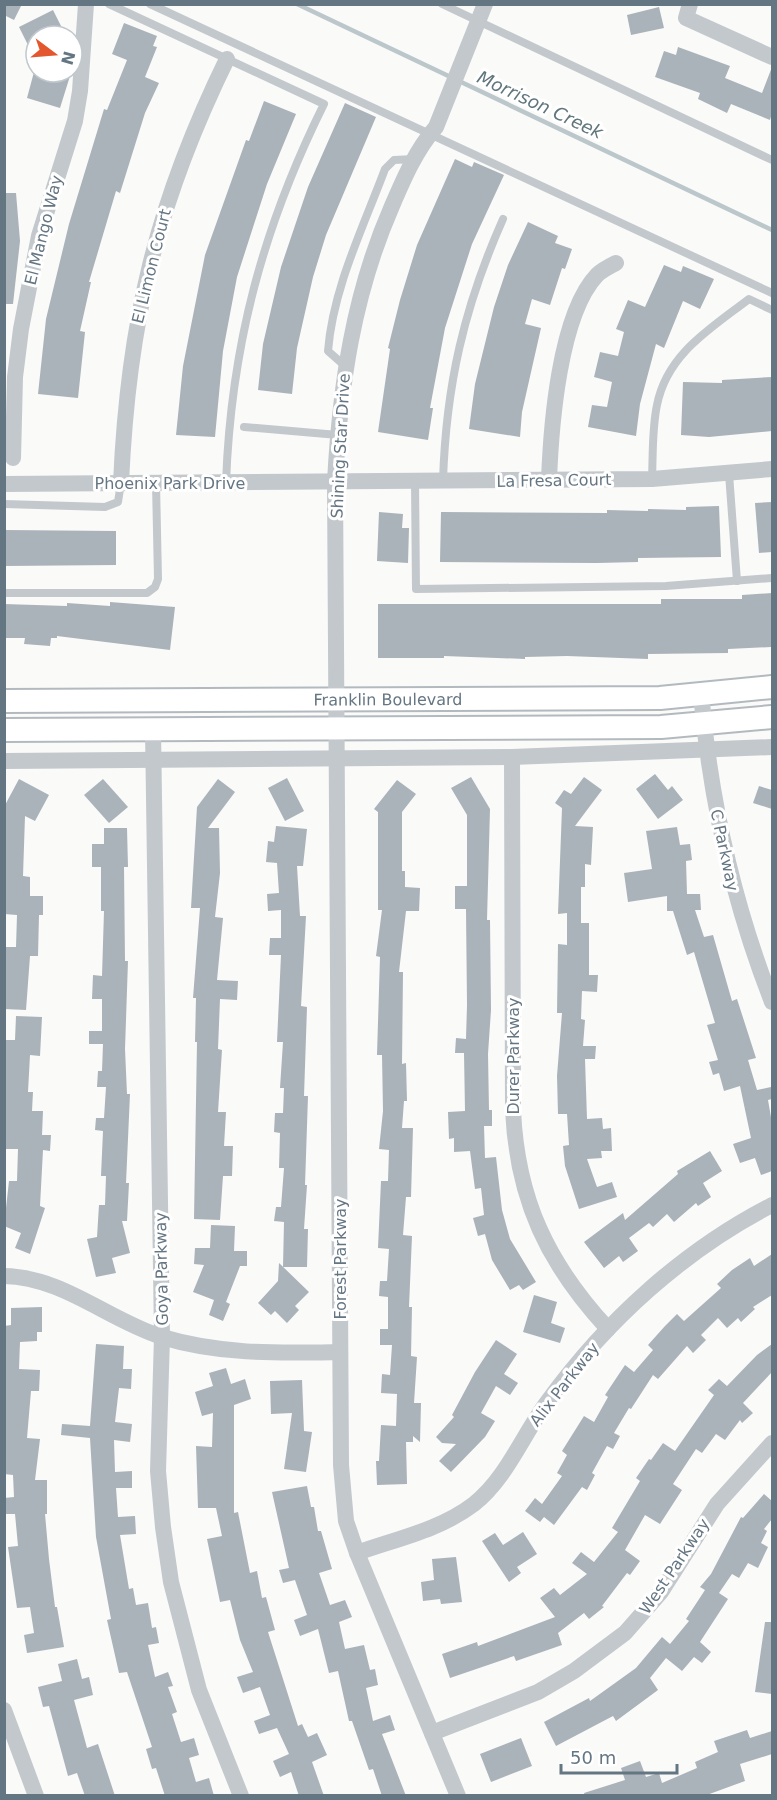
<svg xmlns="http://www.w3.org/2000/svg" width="777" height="1800" font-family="'DejaVu Sans',sans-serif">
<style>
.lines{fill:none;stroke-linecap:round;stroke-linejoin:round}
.stream{stroke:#bbc7cb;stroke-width:4.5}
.building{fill:#aab3b9}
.secondary-casing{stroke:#b3babf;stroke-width:26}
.lane{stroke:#c3c8cc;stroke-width:8}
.street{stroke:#c3c8cc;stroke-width:16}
.secondary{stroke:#fff;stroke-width:22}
.labels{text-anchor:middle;stroke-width:6;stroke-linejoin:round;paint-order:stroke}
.street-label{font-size:16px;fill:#657683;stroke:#fff}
.water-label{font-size:18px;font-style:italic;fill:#60757c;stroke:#fff}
</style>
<rect width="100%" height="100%" fill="#fafaf8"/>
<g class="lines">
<path class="stream" d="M297,4L772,230"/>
</g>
<g class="building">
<path d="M4,4H22L14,20L4,15Z"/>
<path d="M659,7L664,28L631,35L627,15Z"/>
<path d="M53,10L66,36H36V61L19,27Z"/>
<path d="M124,23L157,36L153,46L157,47L145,77L159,83L145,113L120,193L116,191L89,282H91L80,331L85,332L78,398L38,394L46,319L69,224L104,109L107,110L127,60L112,54Z"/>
<path d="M678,47L730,66L725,78L762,93L772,67V113L770,120L731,104L727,113L698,99L700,93L655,77L664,51L676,55Z"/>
<path d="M34,72H57L70,76L60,108L27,98Z"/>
<path d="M264,101L296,114L267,184L237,277L223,351L215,437L176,435L183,366L205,255L246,140L249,141Z"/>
<path d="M345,103L376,117L326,235L313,277L297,348L292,394L258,390L263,344L281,267L308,187Z"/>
<path d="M455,159L472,167L474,162L504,175L472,244L445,328L430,408H433L428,440L378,432L390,349L388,348L400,300L417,245Z"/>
<path d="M4,193H16L20,241L13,304H4Z"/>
<path d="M528,222L558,236L555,243L572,249L565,269L562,268L550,305L532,299L525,324L541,328L522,412L520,437L469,429L475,384L494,307L508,265Z"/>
<path d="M664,265L681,272L683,266L714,279L700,309L683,301L664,348L656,344L640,404L636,436L588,427L592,405L607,407L612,382L594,377L600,352L618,356L624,332L616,329L628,300L645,307Z"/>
<path d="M772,377V431L709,437L681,435L683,382L722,383V380Z"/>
<path d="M772,502V552L759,553L755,503Z"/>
<path d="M719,506L721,557L638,558V562L597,563L440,562L441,512L607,513V510L648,511V509L686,510V507Z"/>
<path d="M379,512L403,514L402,528H409L408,563L377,561Z"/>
<path d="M4,530L116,531V565L4,566Z"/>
<path d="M772,593L771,647L728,649V653L648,654V659L567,656L525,657V659L444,656V658H378V604H661V599H742V595Z"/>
<path d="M110,602L175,607L170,650L57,636V638H51L50,646L24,644L25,638H4V604L67,606V603L110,606Z"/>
<path d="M655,774L668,790L672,786L683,800L658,819L636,789Z"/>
<path d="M471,777L490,809L487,920H490L491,1010L488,1054L489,1110H492V1126H484L485,1158L496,1157L502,1210L510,1239L536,1282L523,1290L519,1285L510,1290L492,1260L485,1234L478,1236L473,1218L484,1215L481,1188L475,1189L470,1151L454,1152V1138L449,1139L448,1112L465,1111L464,1053H455L456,1038L466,1039L467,1005L466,909H455V886H467V815L451,788Z"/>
<path d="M584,777L602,790L575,826L593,827L591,865L585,864V887H581V923H589V975H598L597,992L582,991L581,1019L585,1020L583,1046H596L595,1059H585L587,1119L602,1118L603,1129L611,1128L612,1151H601L602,1158L587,1159L597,1187L612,1182L617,1197L579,1209L565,1166L563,1146L569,1145L567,1114H558L557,1076L562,1013H557L558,944L567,945V913L558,914L562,808L555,803L564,790L571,794Z"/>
<path d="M287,778L304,811L285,821L268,788Z"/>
<path d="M19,779L49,795L35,821L25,816L23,876L30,877V896H43V915H39L38,956H30L26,1010L4,1009V947H16L17,915L4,914V807Z"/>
<path d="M103,779L128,807L109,823L84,795Z"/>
<path d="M218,779L235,792L208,828H219L220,873L215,917L223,918L217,980L238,981L237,1000L220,999L218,1049L222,1050L218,1112H226L224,1146H233L232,1176H223L220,1220L194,1219L197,1042H195L196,998H193L200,908H191L197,807Z"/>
<path d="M397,780L416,794L402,812V871H405V887L420,888L419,911H406L399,972H403L402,1064L406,1063L407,1101H404L402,1128H413L411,1197H406L403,1235L412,1236L409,1307H412L411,1356L417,1357L414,1403H421L420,1442L413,1436V1442H406L407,1484L377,1485L376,1461H379L381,1425L396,1426L397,1394L381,1393L382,1374L390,1375L392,1345H380V1329H388V1297L379,1296L380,1281H387L389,1249L378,1248L381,1181H388L389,1150L379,1149L383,1111L382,1055H377L380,957L376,956L382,910H378V812L374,809Z"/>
<path d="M759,786L772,790V809L753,803Z"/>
<path d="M276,826L307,829L303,866H297L300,916H306L301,1006L307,1007L304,1096H308L305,1185H307L304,1229H308L307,1267H283L284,1222L274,1221L276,1207H281L284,1168H279L280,1133L274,1132L275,1113H283L284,1088H280L283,1042H277L281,955H269L270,938H281V910L268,911L267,894L279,893L277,863L266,862L268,841L274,842Z"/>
<path d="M677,827L680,845L690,844L692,860L686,861L687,894H700L701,910H695L704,937L713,935L732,1001L737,999L756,1058L748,1060L757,1090L771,1087L772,1099L768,1100L772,1123V1171L761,1175L755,1158L740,1163L733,1144L751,1138L740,1086L724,1091L719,1073L713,1075L709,1062L718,1060L707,1025L715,1023L694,952L687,955L673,911H667V896L628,902L624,873L652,869L646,831Z"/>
<path d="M104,828H127L128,867H124L125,961H128L125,1049L127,1094H130L126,1183H129L127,1221H122L130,1253L112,1258L116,1273L96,1277L87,1239L97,1237L99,1205H105L106,1176H101L103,1131L95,1130L96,1118H104L106,1087H97L98,1071H102L103,1044H89V1031H102V999H92L93,975L102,976L104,911H101V867H92V844H104Z"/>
<path d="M16,1016L42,1017L40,1056L30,1055L28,1092H33L32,1111H43L42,1135H51L50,1151L43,1150L40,1206L45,1208L30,1254L15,1248L21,1233L4,1226L9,1181H17L18,1149H4V1040H15Z"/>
<path d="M710,1151L722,1171L703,1183L711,1197L698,1206L696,1203L674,1222L667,1214L653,1227L649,1223L629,1238L638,1251L623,1262L619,1256L604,1268L584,1242L623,1213L625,1220L678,1174L677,1171Z"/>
<path d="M211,1225L235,1226L234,1251H247V1266H240L226,1302L230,1304L223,1321L209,1315L214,1300L193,1292L204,1265L194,1264L195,1248H210Z"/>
<path d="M772,1254V1295L753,1307L755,1309L741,1322L738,1318L727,1328L718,1318L701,1335L706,1340L693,1353L687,1346L658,1379L653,1375L631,1409L629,1408L614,1433L620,1436L613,1449L607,1446L592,1473L595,1475L587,1490L582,1487L554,1525L544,1517L540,1522L525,1511L535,1498L542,1504L562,1476L557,1473L567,1455L562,1451L584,1416L594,1422L608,1397L605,1395L625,1365L634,1372L653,1350L648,1345L665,1326L677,1314L684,1321L721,1288L717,1284L732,1270L750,1258L754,1266Z"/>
<path d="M279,1263L309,1292L295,1306L299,1310L287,1323L275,1311L271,1315L258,1303L278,1281Z"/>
<path d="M534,1295L557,1302L551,1323L565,1328L560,1343L523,1332Z"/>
<path d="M42,1307V1332H37V1341L20,1342L19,1369L40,1370L39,1391H31L27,1438L40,1439L35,1480H47V1514H45L49,1559L55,1607H57L64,1647L27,1653L24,1635L34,1633L30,1607L17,1608L8,1547L18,1546L15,1514H4V1498L14,1497L13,1475L4,1474V1326L11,1325V1308Z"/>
<path d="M496,1340L517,1354L504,1374L518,1383L510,1395L496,1386L481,1413L495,1421L485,1437L451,1472L439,1461L456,1444L442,1443L436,1437L454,1417L452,1415L475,1372Z"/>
<path d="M96,1344L124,1346L123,1369H132L131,1389L119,1388L115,1422L132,1424L130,1442L114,1440L115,1472L132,1471V1488H116L118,1517L135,1516L136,1534L120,1535L129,1589L133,1588L136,1605L148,1603L152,1628L156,1627L159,1643L148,1645L155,1677L168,1672L173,1686L168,1687L177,1712L172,1714L181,1742L194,1738L199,1755L189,1758L196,1782L209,1778L214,1796H165L156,1768L152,1769L146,1749L152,1747L127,1672L119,1673L107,1620L111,1619L96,1537L90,1438L61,1435L62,1424L90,1426Z"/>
<path d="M772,1344V1372L743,1403L753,1413L742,1423L740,1420L725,1440L716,1434L702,1453L696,1449L673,1484L682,1490L660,1524L645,1515L625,1550L640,1561L630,1575L627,1573L602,1606L604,1607L589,1619L584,1613L558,1633L562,1645L516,1661L514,1656L450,1678L442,1654L477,1642L478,1646L555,1617L540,1598L554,1588L560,1595L587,1574L572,1563L581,1552L594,1562L618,1532L612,1528L640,1481L636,1478L649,1459L651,1460L663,1443L675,1451L714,1395L708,1390L719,1379L727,1386L757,1355Z"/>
<path d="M226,1368L231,1384L245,1379L251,1399L234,1405V1513L238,1512L250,1573L257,1571L262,1598L266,1597L275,1630L268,1632L298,1726L302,1724L308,1737L317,1733L327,1755L312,1762L324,1796H299L291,1772L280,1777L273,1761L289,1754L277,1728L259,1734L254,1721L270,1715L260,1687L243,1693L237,1677L253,1672L240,1640L230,1600L220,1602L207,1539L222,1536L216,1508H198L196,1446L212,1447L213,1413L202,1416L195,1392L213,1386L209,1373Z"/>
<path d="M302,1380L304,1431L312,1432L306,1472L284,1469L292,1413L271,1414L270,1381Z"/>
<path d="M307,1486L311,1507H314L318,1531H321L332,1569L319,1573L330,1605L345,1600L352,1617L339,1622L345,1649L364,1645L370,1670L375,1669L378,1685L366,1688L373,1721L390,1715L395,1730L382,1734L406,1796H382L373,1769L369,1770L352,1721H349L338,1671L329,1673L318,1629L300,1636L294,1620L307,1615L295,1580L283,1583L279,1570L289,1568L272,1492Z"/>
<path d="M764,1494L772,1501V1519L764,1529L767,1531L761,1543L768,1547L758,1568L748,1563L739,1578L732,1574L719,1593L728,1599L700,1642L711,1652L702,1663L694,1657L682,1671L666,1658L650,1678L658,1690L616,1721L613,1716L556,1746L544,1722L589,1698L590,1701L636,1668L662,1637L670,1644L689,1621L686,1619L705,1590L700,1587L711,1574L741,1517L743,1518Z"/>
<path d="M523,1532L537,1554L517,1567L521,1573L509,1582L482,1541L495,1533L503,1545Z"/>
<path d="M456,1557L462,1602L441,1604L440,1599L423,1601L421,1582L434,1580L432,1559Z"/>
<path d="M765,1622H772V1694L755,1692Z"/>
<path d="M77,1659L82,1679L89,1677L93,1695L74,1700L87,1748L98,1744L115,1796H85L77,1773L68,1776L49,1706L43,1707L38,1687L62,1681L58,1664Z"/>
<path d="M747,1730L750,1738L772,1731V1754L740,1764L745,1781L704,1796H585L584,1793L625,1780L621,1768L640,1761L646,1777L659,1773L662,1783L697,1768L695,1762L718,1752L714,1741Z"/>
<path d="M521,1738L532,1766L491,1782L480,1754Z"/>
</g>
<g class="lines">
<defs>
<g id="secondary">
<path id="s1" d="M4,701L660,698L772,687"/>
<path d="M4,730L661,727L772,717"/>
</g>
</defs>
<use href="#secondary" class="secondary-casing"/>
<g class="lane">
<path d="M109,4L324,104C263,227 231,345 226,483"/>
<path d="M150,4L772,293"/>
<path d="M442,4L772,160"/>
<path d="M345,366L328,351C333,288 363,228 385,169L394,160L414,159"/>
<path d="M244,427L338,435"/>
<path d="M729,474L737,581"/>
<path d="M652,479C653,455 652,428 657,405C667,354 710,329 749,299L772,310"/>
<path d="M415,481L416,589L666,586L772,578"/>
<path d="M443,481C446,385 464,307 503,219"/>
<path d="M4,504L105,507L118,502L121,483"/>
<path d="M4,593H147L155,587L158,579L156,483"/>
</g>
<g class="street">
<path d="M690,4L686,18L772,57"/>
<path d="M13,458L15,377L21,329L39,236L75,121L80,91L86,4"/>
<path d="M549,480C551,427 559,315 597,275C602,270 610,266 616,263"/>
<path d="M121,483C128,323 156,204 227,59"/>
<path d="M4,484L652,479L772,469"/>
<path d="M701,693C710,800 733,902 772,1002"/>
<path d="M153,730L162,1337L158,1471L163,1527L171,1582L199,1690L241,1796"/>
<path d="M512,757L513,1110C517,1200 548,1264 608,1329"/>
<path d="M4,761L512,757L772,747"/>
<path d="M4,1276C63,1277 108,1320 162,1337C221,1355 280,1353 340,1352"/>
<path d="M357,1553C396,1539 440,1530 474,1504C507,1478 523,1434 548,1401C606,1321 684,1250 772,1205"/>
<path d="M4,1710L36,1796"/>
<path d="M432,1733L538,1692L574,1671L625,1633L661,1592L717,1504L772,1443"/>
<path d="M458,1796L357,1553L346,1521L341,1465L335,482C340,386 353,295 392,206C404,178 416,150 436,127L485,4"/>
</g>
<use href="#secondary" class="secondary"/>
</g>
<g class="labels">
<g class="street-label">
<text transform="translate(43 230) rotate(-76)" y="6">El Mango Way</text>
<text transform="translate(151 266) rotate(-76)" y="6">El Limon Court</text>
<text transform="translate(340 446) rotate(-87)" y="6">Shining Star Drive</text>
<text transform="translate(554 480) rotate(-1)" y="6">La Fresa Court</text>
<text x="170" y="489">Phoenix Park Drive</text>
<text dy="6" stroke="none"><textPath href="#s1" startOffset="384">Franklin Boulevard</textPath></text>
<text transform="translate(725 850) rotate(78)" y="6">C Parkway</text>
<text transform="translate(513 1056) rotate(-90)" y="6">Durer Parkway</text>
<text transform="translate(340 1259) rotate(-90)" y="6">Forest Parkway</text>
<text transform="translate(161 1269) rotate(-91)" y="6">Goya Parkway</text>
<text transform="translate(564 1384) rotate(-52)" y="6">Alix Parkway</text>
<text transform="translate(674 1566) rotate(-56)" y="6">West Parkway</text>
</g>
<g class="water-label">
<text transform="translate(540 105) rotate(25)" y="6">Morrison Creek</text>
</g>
</g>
<rect width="777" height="1800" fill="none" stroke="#657683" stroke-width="12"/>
<g transform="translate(54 54) rotate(106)"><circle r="28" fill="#ffffff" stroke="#c1c8cd" stroke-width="1.5"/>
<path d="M0-4.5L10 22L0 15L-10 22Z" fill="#e4572e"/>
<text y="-9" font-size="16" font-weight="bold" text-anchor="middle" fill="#657683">N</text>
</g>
<path d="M561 1764v9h116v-9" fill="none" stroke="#657683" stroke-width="3"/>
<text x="570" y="1764" font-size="18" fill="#657683" stroke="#ffffff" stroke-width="4.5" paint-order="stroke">50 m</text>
</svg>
